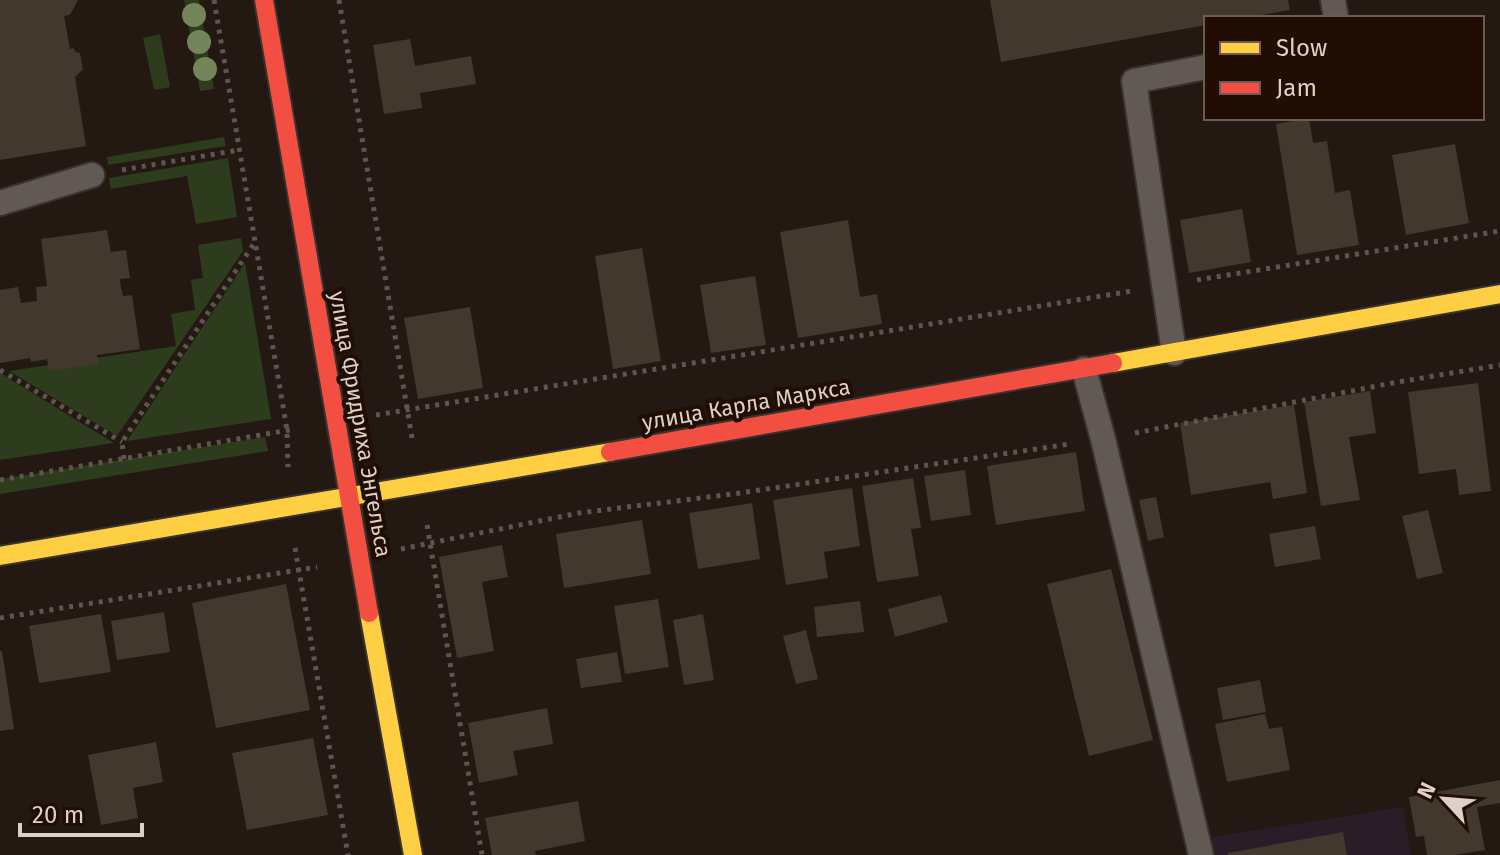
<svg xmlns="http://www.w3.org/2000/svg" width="1500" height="855" font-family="'Fira Sans',sans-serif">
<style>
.commercial{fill:#2a1d27}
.green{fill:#2c3c1c}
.building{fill:#43382d}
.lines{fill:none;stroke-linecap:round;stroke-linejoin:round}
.lane-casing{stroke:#3a322d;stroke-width:28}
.slow-casing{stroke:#3a322d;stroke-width:22}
.jam-casing{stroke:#3a322d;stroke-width:22}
.path{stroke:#5e5551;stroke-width:5;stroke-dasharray:4 6;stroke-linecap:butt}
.lane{stroke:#625954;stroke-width:24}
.slow{stroke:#ffcf43;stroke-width:18}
.jam{stroke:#f24e42;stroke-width:18}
.tree{fill:#73855b}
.labels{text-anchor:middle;stroke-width:8;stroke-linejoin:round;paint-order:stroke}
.street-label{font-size:22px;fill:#ded0c8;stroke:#200d04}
</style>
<rect width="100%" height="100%" fill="#231812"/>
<path class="commercial" d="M1403,807L1411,855H1187L1184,845L1220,836Z"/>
<g class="green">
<path d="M184,0H199L214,89L200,91Z"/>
<path d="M160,34L170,87L154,90L143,38Z"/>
<path d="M224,137L226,146L108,165L107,157Z"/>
<path d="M228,158L237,217L196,224L187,176L111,189L109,178Z"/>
<path d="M241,238L243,251L117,436L9,371L176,346L171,314L195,310L191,280L203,278L198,245Z"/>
<path d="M245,263L271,419L127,441Z"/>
<path d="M0,373L114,443L0,460Z"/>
<path d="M265,437L268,451L0,494V479Z"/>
</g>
<g class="building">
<path d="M0,0H78L70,15L64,16L70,49L73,48L76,52L80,53L83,69L75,77L86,146L0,160Z"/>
<path d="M990,0H1288L1290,10L1245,18H1206V25L1001,62Z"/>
<path d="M410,39L415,66L471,56L476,84L420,93L422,108L384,114L373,45Z"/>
<path d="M1309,118L1313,143L1327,141L1335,193L1350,190L1359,245L1297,255L1276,124Z"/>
<path d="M1455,144L1469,223L1406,235L1392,155Z"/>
<path d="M1242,209L1251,262L1189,273L1180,220Z"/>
<path d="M848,220L860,297L877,294L882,324L798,338L780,232Z"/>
<path d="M107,230L111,252L126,250L130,278L120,279L121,288L123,296L132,295L140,349L97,355L99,364L49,371L47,359L31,362L30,358L0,363V290L18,287L21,303L37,301L36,287L47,286L41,239Z"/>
<path d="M642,248L661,361L613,369L595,256Z"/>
<path d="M755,276L766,345L711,353L700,285Z"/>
<path d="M470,307L483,388L418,399L404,318Z"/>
<path d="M1478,383L1491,491L1459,495L1456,469L1419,474L1408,392Z"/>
<path d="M1370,391L1376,433L1349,437L1360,500L1321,506L1304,402Z"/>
<path d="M1294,405L1307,493L1273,499L1270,482L1191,495L1180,423Z"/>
<path d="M1076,452L1085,511L996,525L987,466Z"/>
<path d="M965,470L971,515L931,521L924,476Z"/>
<path d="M913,478L921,528L911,529L919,576L877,582L862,486Z"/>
<path d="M852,488L860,546L824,552L828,578L786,585L773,500Z"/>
<path d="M1156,497L1164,537L1148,541L1139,500Z"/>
<path d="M752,503L760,559L698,569L689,513Z"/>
<path d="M1428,510L1443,573L1417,579L1402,516Z"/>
<path d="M642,520L651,574L564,588L556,534Z"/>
<path d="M1315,526L1321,559L1275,567L1269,534Z"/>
<path d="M502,545L508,577L482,582L494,651L457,658L439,557Z"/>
<path d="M1111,569L1153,740L1089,756L1047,584Z"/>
<path d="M286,584L310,710L216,728L192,603Z"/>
<path d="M941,595L948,622L895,637L888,609Z"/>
<path d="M658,599L669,667L625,674L614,606Z"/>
<path d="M860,601L864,632L817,637L814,607Z"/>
<path d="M164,612L170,652L117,660L111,621Z"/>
<path d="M101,614L111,672L39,683L29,626Z"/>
<path d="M703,614L714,680L684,685L673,620Z"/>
<path d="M806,630L818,679L796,684L783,636Z"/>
<path d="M0,651H2L14,729L0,731Z"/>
<path d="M617,652L622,682L581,688L576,659Z"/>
<path d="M1260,680L1266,712L1223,720L1217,688Z"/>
<path d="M547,708L553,744L513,751L518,775L479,783L468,723Z"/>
<path d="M1265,714L1269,729L1282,727L1290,770L1227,782L1215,724Z"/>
<path d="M313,738L328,815L247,830L232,753Z"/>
<path d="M156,742L163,782L133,788L138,818L101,825L88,755Z"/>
<path d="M1500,780V803L1477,807L1485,850L1455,855H1427L1424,836L1416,837L1409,797Z"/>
<path d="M578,801L585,841L535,851L536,855H492L485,818Z"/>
<path d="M1343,832L1347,855H1228V853Z"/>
</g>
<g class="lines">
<defs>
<g id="lane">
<path d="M1333,0L1336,18"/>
<path d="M0,203L92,175"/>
<path d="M1174,353L1134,81L1206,67"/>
<path d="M1084,369L1103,439L1201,855"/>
</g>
<g id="slow">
<path d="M1113,363L1500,294"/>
<path d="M0,556L610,452"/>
<path d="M369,613L413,855"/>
</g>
<g id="jam">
<path d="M264,0L369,613"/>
<path d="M610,452L1113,363"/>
</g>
</defs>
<use href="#lane" class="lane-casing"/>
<use href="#slow" class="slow-casing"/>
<use href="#jam" class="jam-casing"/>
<g class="path">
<path d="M214,0L287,430L288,467"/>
<path d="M339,0L413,444"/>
<path d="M122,170L239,150"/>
<path d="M1197,280L1500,231"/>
<path d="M0,370L122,442"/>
<path d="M376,415L1132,291"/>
<path d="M1135,433L1398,382L1500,365"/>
<path d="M124,459L122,442L255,242"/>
<path d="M0,480L295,429"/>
<path d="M427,525L482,855"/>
<path d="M295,548L348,855"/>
<path d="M401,549L579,513L733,494L1070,444"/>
<path d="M0,618L317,567"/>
</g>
<use href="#lane" class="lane"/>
<use href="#slow" class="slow"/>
<use href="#jam" class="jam"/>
</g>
<g class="tree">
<circle cx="194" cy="15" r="12"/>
<circle cx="199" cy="42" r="12"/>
<circle cx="205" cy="69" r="12"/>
</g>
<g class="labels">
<g class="street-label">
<text transform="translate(746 404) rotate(-10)" y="8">улица Карла Маркса</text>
<text transform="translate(361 424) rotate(80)" y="8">улица Фридриха Энгельса</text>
</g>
</g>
<rect x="1204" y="16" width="280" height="104" fill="#200d04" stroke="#6c5b52" stroke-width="2"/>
<rect x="1220" y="42" width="40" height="12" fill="#ffcf43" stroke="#6c5b52" stroke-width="2"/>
<text x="1276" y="56" font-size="24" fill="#ded0c8">Slow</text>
<rect x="1220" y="82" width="40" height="12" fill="#f24e42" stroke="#6c5b52" stroke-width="2"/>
<text x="1276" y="96" font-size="24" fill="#ded0c8">Jam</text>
<g transform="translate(1444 799) rotate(296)" stroke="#200d04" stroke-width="6" paint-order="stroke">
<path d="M0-6L14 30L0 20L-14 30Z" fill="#ded0c8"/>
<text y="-12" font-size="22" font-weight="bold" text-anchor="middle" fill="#ded0c8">N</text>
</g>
<path d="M20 823v12h122v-12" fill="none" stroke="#ded0c8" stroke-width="4"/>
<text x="32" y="823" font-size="24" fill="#ded0c8" stroke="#200d04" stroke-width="6" paint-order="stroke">20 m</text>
</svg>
